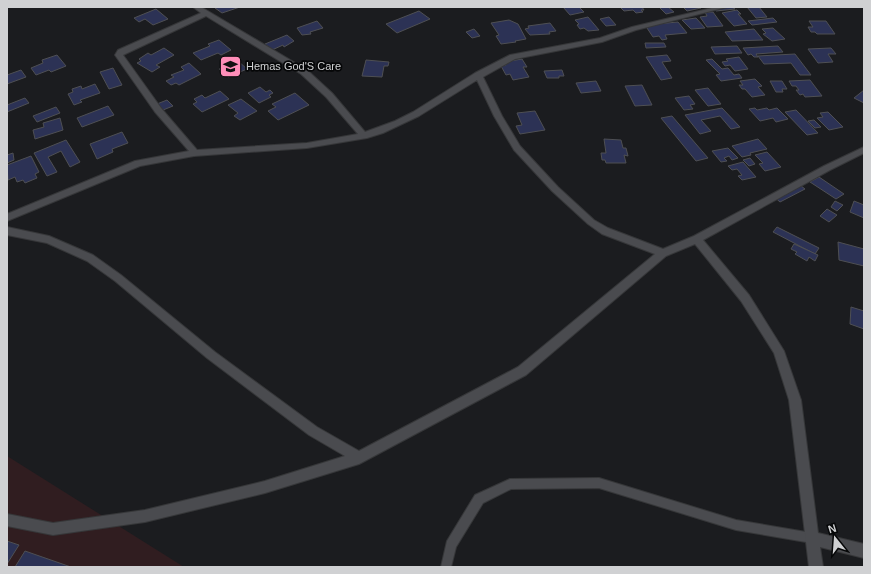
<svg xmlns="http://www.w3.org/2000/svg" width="871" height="574" font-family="Arial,sans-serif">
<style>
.education{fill:#301d20}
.building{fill:#2c3255;stroke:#4e4f53}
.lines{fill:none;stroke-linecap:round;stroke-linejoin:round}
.lane-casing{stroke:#363739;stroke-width:2}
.street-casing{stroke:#363739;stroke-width:2}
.lane{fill:#4a4b4f;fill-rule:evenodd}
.street{fill:#4a4b4f;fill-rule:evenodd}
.labels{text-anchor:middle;stroke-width:3.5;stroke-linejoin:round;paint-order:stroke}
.far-poi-label{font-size:11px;fill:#d0d1d3;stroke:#060708;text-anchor:start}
</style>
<rect width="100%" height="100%" fill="#1b1c1f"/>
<path class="education" d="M7,456L184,567H7Z"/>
<g class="building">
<path d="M240,7L222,13L215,8L217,7Z"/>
<path d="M563,7H579L584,12L570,15Z"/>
<path d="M620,7H642L644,10H641L643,12L636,13L633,10L624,11Z"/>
<path d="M659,7H668L674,12L666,14Z"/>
<path d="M683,7H699L701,8L687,11Z"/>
<path d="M712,7H732L735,9L716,11Z"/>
<path d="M747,7H759L767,17L756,18Z"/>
<path d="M156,9L168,19L153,25L145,19L139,22L134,18Z"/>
<path d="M737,10L741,14H738L747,24L734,26L722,13Z"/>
<path d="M419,11L430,19L397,33L386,24Z"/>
<path d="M705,12H713L723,26L707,27L700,17L707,16Z"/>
<path d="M588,17L599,30L588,31L584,28L580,29L577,25L579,24L575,20Z"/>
<path d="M609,17L616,25L606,26L600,19Z"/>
<path d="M696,18L705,28L691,29L682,20Z"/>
<path d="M773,18L777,22L752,25L748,21Z"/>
<path d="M509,20L518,24L526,39L515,41L516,42L501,44L496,36L499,35L491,23Z"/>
<path d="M317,21L323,28L310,32L311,34L302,35L297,28Z"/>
<path d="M809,21H826L835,34H817L815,32H811L808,27H813Z"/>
<path d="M678,22L687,33L665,35L667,39L662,40L659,36L653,37L645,25Z"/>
<path d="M550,23L556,31L549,32L550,34L530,35L525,29L529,28L528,26Z"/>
<path d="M773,28L785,39L772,41L763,34L766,33L762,29Z"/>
<path d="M474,29L480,36L472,38L466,32Z"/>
<path d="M754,29L763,40L732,41L725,32Z"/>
<path d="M287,35L294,41L284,47L283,45L272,50L265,44Z"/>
<path d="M219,40L231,50L221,55L218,53L201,60L193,53L210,46L208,44Z"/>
<path d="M645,43H664L666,47L646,48Z"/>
<path d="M737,46L742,53L715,54L711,47Z"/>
<path d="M778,46L783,52L756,54L758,57H754L751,54L748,55L743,48Z"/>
<path d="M164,48L174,55L156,65L160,67L152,72L137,63L141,61L139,59L148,53L151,55Z"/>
<path d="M831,48L836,54H828L833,62L818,63L808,49Z"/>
<path d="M795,54L811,75H800L791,63L764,64L758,56Z"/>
<path d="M57,55L66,66L51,72L49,70L36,75L31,68L43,63L42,60Z"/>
<path d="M667,55L671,61L662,62L672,78L661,80L646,57Z"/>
<path d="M739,57L748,69L735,71L730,65L725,66L722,62L728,61L726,59Z"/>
<path d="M522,59L527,67H523L529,77L513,80L510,74L506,75L501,66L506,65L504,62Z"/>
<path d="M712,59L722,69L728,68L734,75L739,74L742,78L721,81L716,75L720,74L706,60Z"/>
<path d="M366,60L389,62L388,66H384L382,77L362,76Z"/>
<path d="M238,61L247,69L228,77L219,69Z"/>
<path d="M189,63L201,74L179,85L176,83L171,85L166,81L174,77L171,75L184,70L181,67Z"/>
<path d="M113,68L122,85L109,89L100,72Z"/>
<path d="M21,70L26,77L7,84V75Z"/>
<path d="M562,70L564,76H559V78H547L544,71Z"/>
<path d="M755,79L762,86L758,87L765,95L752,97L745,89H742L739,85H743L740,81Z"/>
<path d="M810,80L822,96L805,97L803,94L800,95L796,90H799L796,86H792L789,81Z"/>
<path d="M596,81L601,91L581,93L576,83Z"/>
<path d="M770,81H782L787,89H782L783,92H776Z"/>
<path d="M95,84L100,93L80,100L82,102L74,105L68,94L73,92L72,89L81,86L82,89Z"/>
<path d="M642,85L652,105L635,106L625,86Z"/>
<path d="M260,87L266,92L270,90L273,93L269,95L271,97L259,103L248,93Z"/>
<path d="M708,88L721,104L708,106L695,90Z"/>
<path d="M864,90V103L854,98Z"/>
<path d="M220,91L229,99L202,112L193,104L197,102L194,99L202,95L205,98Z"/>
<path d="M295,93L309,105L278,120L268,111L276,107L272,104Z"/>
<path d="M689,96L695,104L690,105L693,109L684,110L675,98Z"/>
<path d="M25,98L29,103L7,112V105Z"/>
<path d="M241,99L257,111L240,120L234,116L238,113L228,105Z"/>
<path d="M167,100L173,106L163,110L157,104Z"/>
<path d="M108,106L114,115L82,127L77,118Z"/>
<path d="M56,107L60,113L37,122L33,116Z"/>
<path d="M722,108L740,127L731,129L720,116L701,120L711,131L700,134L685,115Z"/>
<path d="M755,108L757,110L767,108L769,110L777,108L788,119L776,122L773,118L760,121L749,109Z"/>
<path d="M796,110L818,133L807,135L785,112Z"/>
<path d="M535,111L545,130L520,134L516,126L522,125L517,113Z"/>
<path d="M828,112L843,127L829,130L817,118L823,117L820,113Z"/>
<path d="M672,116L708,158L696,161L661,118Z"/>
<path d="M60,118L63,130L35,139L33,130L44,127L43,123Z"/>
<path d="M814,120L821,127L815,128L808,121Z"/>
<path d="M122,132L128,143L112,149L113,152L97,159L90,144Z"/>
<path d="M604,139L621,140L623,148H626L628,156L624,155L626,163H606L605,160H602L601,153H606Z"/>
<path d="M758,139L767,149L750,153L751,155L742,157L732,146Z"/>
<path d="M66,140L80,162L70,167L61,151L48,157L57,172L47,176L34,153Z"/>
<path d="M728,148L738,158L732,160L729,156L724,158L727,161L721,162L712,151Z"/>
<path d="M767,152L781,167L765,171L759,164L763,163L755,155Z"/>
<path d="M13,153L14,160L7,163V155Z"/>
<path d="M31,156L39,172L35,174L37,178L25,183L23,180L17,182L15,177L8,180L7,165Z"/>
<path d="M750,158L755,164L749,166L743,160Z"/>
<path d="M743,162L756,177L742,180L738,176L742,175L737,169L732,170L728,166Z"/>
<path d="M819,177L844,194L836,199L810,182Z"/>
<path d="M796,182L805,189L780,202L772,195Z"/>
<path d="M835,201L843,205L837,211L831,207Z"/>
<path d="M854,201L864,205V218L850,212Z"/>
<path d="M827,209L837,215L829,222L820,216Z"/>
<path d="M777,227L819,248L815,254L773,232Z"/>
<path d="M838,242L864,249V266L839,260Z"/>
<path d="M794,244L818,255L815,261L809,257L807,261L795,254L797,252L791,249Z"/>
<path d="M851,307L864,311V329L850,324Z"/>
<path d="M7,541L19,545L7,564Z"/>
<path d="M25,551L71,567H15Z"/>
</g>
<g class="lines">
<defs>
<path id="lane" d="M599,478L736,520L812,533L816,534L817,538L816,542L812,543L736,530L599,488L511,489L483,503L456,547L451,567H441L447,541L475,495L510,479Z"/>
<path id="street" d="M193,7H201L307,70L332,93L365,132L395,121L413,112L475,73L510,55L600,38L632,27L716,7H727L636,30L602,42L515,59L483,77L502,116L520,146L558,187L594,220L608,228L663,249L694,236L824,166L864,147V153L830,170L703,240L749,295L784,351L801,400L818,533L864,544V558L820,547L823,567H809L789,400L774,353L741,301L695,244L666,256L526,375L359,464L265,493L145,522L53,535L7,526V514L53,523L145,510L265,481L345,456L309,435L207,358L115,281L87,261L47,243L7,235V227L49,236L93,255L121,275L215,352L317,427L359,451L518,367L655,254L602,234L588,224L552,191L514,150L494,116L477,80L419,116L383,133L367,138L307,148L194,156L140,166L7,221V214L135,161L189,151L155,112L115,55L118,50L201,13ZM206,16L301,74L326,97L358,134L307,143L197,150L161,108L123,55Z"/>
</defs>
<use href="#lane" class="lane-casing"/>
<use href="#street" class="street-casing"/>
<use href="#lane" class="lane"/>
<use href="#street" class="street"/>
</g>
<defs>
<symbol id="school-square" viewBox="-11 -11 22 22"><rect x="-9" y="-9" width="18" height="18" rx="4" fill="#ff8eb9" stroke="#060708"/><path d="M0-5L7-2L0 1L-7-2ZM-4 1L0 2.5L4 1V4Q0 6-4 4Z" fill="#111"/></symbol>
</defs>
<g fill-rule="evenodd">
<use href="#school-square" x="218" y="54" width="25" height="25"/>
</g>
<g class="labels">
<g class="far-poi-label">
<text x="246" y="70">Hemas God'S Care</text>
</g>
</g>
<rect width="871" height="574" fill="none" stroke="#d0d1d3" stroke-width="16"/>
<g transform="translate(835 538) rotate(343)" stroke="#060708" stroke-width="3" paint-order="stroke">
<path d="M0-3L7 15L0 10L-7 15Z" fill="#d0d1d3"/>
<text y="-6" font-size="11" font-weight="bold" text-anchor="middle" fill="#d0d1d3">N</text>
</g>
</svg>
